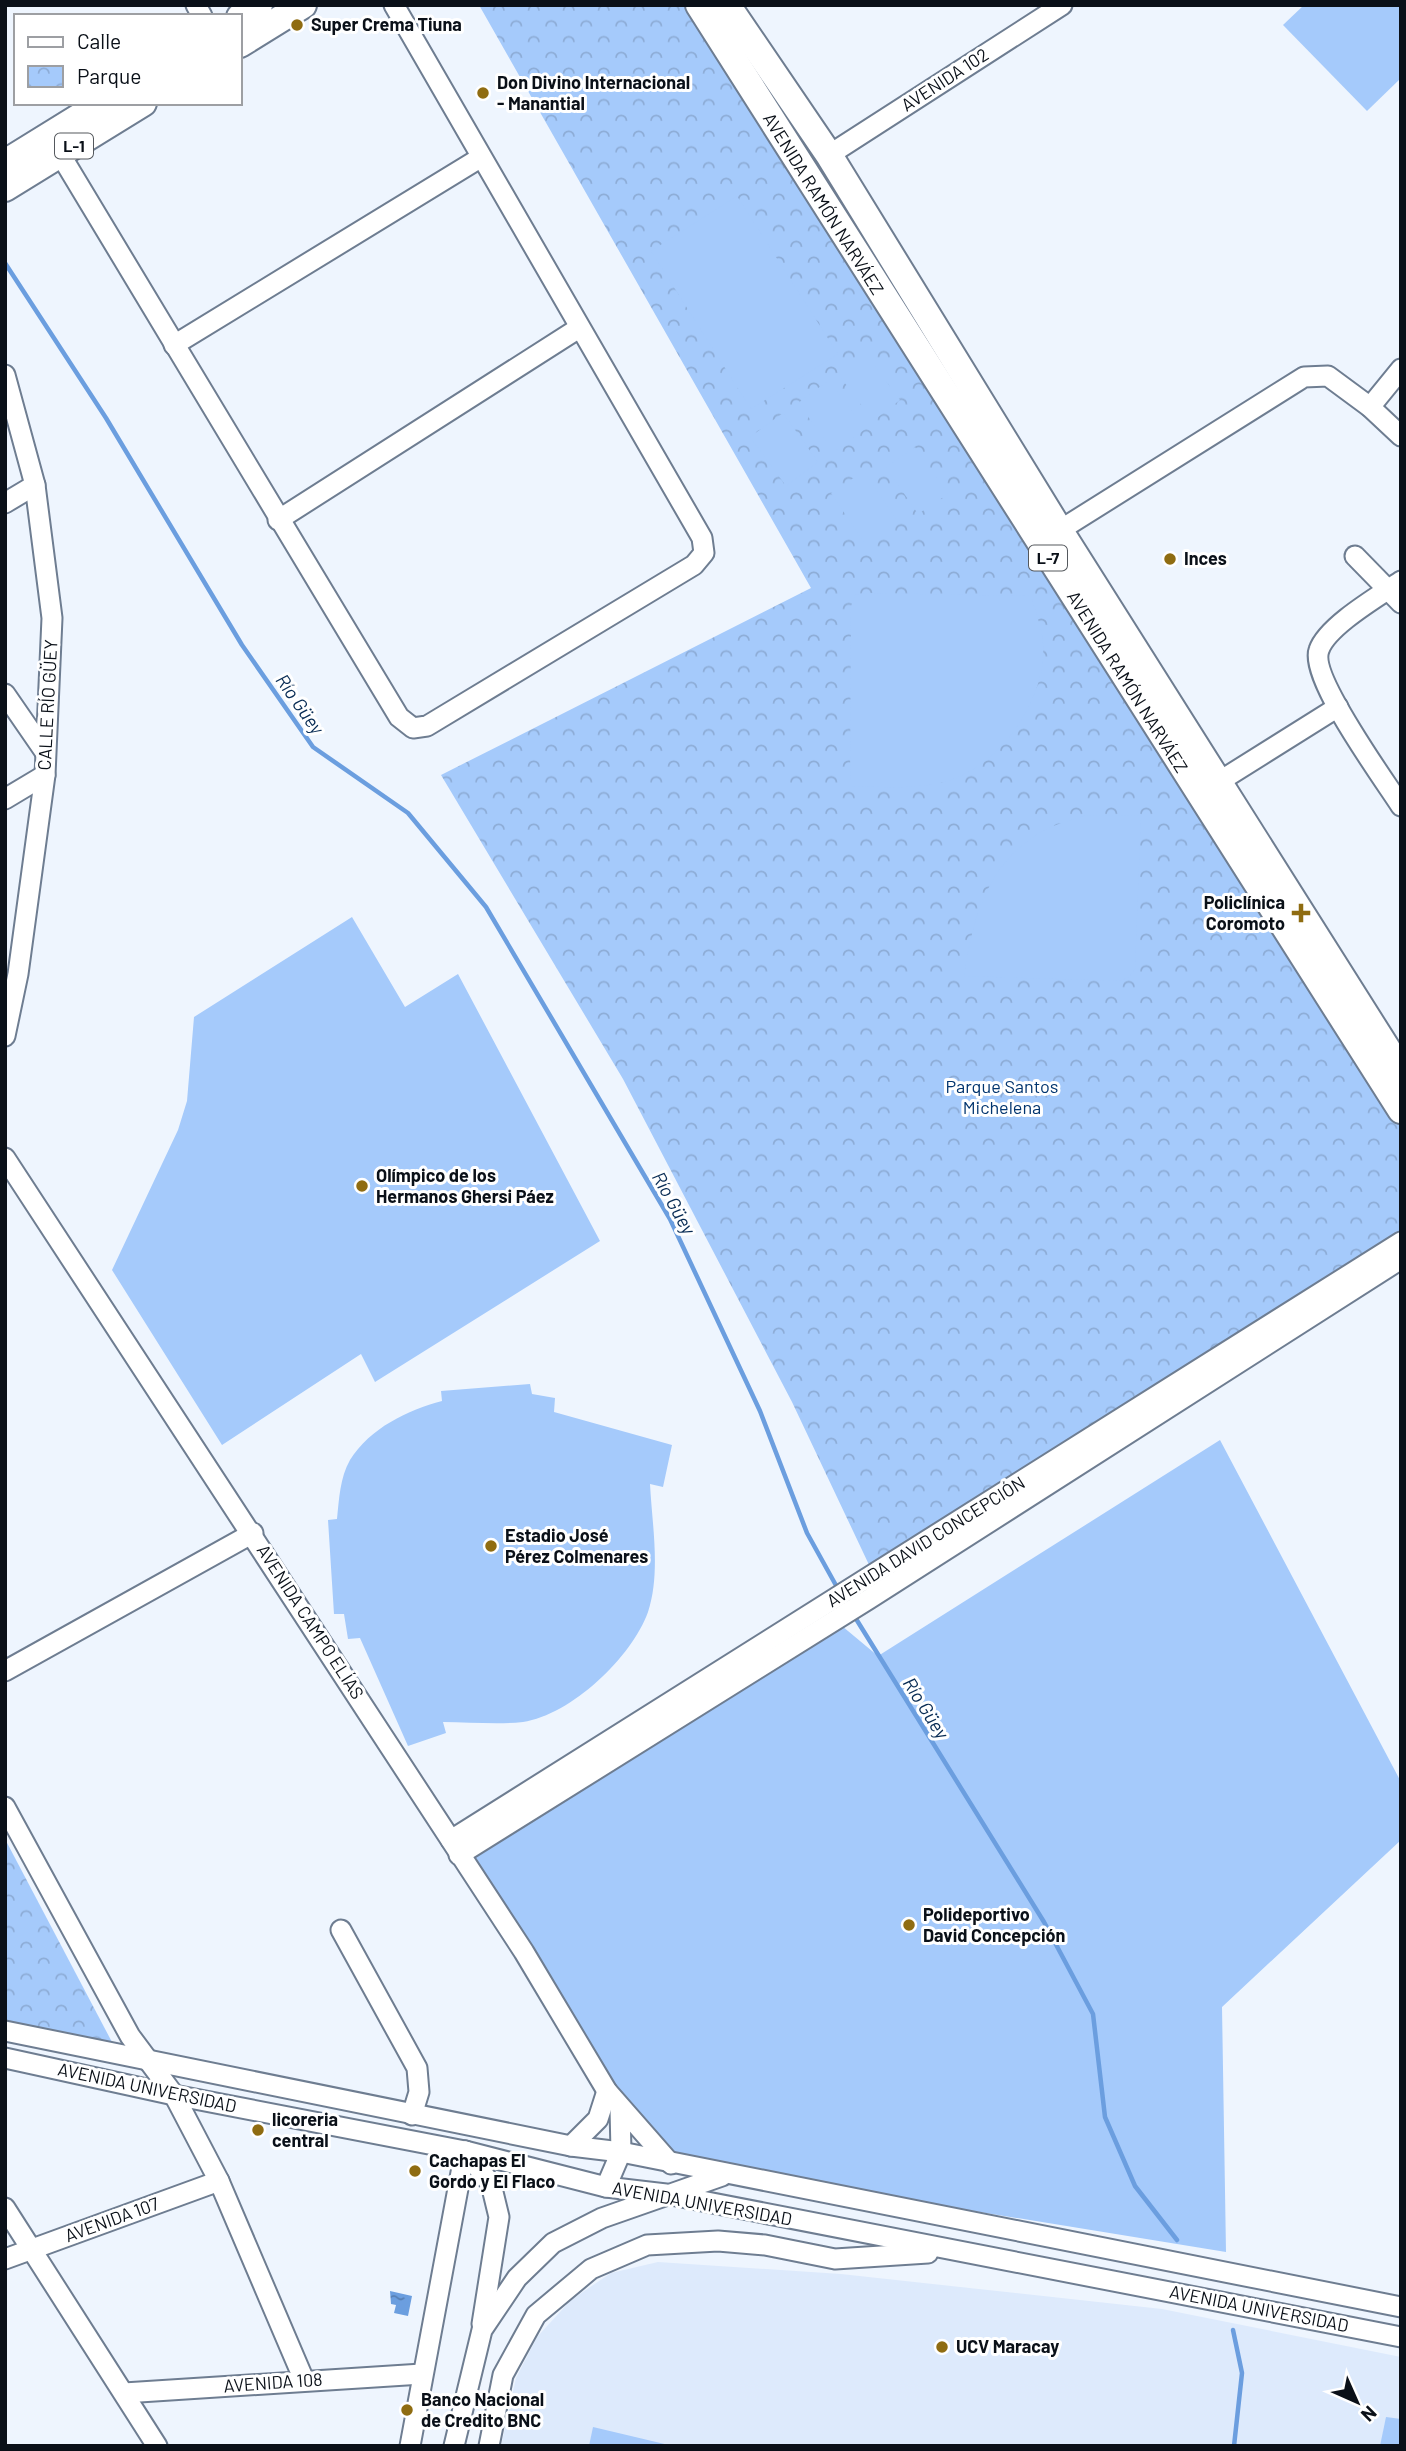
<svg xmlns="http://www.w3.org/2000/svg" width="1406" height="2451" font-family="Barlow,sans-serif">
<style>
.built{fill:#ddeafc}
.park{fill:url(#park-crowns)}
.garden{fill:#a5cafb}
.water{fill:url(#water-ripples)}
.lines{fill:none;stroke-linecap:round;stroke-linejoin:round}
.stream{stroke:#6b9edf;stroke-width:4.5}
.minor-casing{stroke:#6e7d91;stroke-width:23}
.major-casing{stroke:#6e7d91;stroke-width:30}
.minor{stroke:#fff;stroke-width:19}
.major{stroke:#fff;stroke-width:26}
.poi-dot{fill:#8f6c11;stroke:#fff;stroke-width:2.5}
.labels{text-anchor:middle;stroke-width:6;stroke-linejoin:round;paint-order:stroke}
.shield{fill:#fff;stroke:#54585d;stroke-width:2}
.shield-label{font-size:16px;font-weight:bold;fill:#0a1018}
.poi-label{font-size:18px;font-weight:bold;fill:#0a1018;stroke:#fff;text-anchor:start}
.street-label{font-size:18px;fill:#0a1018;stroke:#fff}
.park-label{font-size:18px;fill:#00346e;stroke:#fff}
.water-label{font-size:19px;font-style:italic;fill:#062a53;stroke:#fff}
</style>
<defs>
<pattern id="park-crowns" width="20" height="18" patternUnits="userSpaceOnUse" patternTransform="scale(1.75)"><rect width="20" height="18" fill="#a5cafb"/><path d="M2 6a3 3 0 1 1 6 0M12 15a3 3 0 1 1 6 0" fill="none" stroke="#8dacd6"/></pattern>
<pattern id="water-ripples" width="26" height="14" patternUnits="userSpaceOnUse" patternTransform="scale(1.75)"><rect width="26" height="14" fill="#6b9edf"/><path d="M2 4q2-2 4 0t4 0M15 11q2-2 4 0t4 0" fill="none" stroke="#567fb4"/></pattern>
</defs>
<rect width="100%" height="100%" fill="#eef5fe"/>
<path class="built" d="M658,2262L841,2274L1162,2309L1401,2357V2446H501L516,2378L537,2337L571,2300L611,2273Z"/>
<g class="park">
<path d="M479,5H694L1401,1112V1232L871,1569L792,1402L623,1079L441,775L811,588Z"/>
<path d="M5,1839L113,2044L5,2023Z"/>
</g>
<g class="garden">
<path d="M1304,5H1401V78L1367,111L1283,25Z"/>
<path d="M737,196L838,354L751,409L651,251Z"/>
<path d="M867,355L900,400L873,421L839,375Z"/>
<path d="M829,380L865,429L834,452L798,403Z"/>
<path d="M783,413L818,462L786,486L750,437Z"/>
<path d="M915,447L948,494L918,514L886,467Z"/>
<path d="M864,471L898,522L865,544L831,493Z"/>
<path d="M864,593L1031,596C1035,611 1042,627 1043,643C1048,700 997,771 940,783C911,789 880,787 850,786L851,606L855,595Z"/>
<path d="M1087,815L1141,816L1135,969L1129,977L1120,981L964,976C973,918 986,865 1041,832C1054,824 1072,820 1087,815Z"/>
<path d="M352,917L405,1007L458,974L600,1241L375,1382L361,1354L222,1445L112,1270L178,1130L187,1101L194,1017Z"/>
<path d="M530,1384L532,1394L555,1398L554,1412L672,1445L663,1487L650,1484C652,1524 661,1573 648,1612C632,1657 571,1715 523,1722C497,1725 469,1722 443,1722L446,1733L408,1746L360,1638L348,1639L344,1614H334L328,1520L337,1519C339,1500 340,1477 350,1460C370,1428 408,1410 442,1401L441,1391Z"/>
<path d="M1220,1440L1401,1782V1840L1222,2007L1226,2252L660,2160L457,1843L830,1616L878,1656Z"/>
<path d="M1386,2417L1401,2419V2446H1380Z"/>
<path d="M593,2427L673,2446H589Z"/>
</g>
<path class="water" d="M390,2291L412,2296L408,2316L394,2313L396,2305L391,2304Z"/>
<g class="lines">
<g class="stream">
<path d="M5,263L106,418L242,645L313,747L408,813L486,907L670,1219L760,1411L807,1533L838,1589"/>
<path d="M853,1614L1044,1922L1093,2014L1105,2117L1135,2186L1177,2240"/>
<path d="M1233,2330L1242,2373L1234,2446"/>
</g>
<defs>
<g id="minor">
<path d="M196,5L202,16"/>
<path d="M60,154L399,717L413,728L427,726L694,565L704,553L702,538L394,5"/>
<path d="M829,155L1062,5"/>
<path d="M174,345L480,158"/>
<path d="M5,375L35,485L52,618L45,775L18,974L5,1036"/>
<path d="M1370,407L1401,369"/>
<path d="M5,503L35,485"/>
<path d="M278,520L579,328"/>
<path d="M1049,537L1304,377L1328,376L1370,407L1401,436"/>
<path d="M1355,556L1401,603"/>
<path d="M1401,581C1379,596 1327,626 1319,650C1309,677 1383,778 1401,806"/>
<path d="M5,694L45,752"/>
<path d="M1220,781L1338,707"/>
<path d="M5,799L45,775"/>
<path d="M5,1158L524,1952L607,2091L671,2164"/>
<path d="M5,1671L253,1533"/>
<path d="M5,1807L130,2036L174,2095L219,2181L304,2380"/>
<path d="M451,1840L1401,1242"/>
<path d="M459,1855L869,1599L1401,1259"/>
<path d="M341,1930L417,2068L419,2092L412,2115"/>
<path d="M5,2031L571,2146L621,2152L1401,2307"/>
<path d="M5,2058L174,2095L465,2151L606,2187L666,2194L1401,2337"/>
<path d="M571,2146L598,2119L607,2091"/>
<path d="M465,2151L491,2184L499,2217L482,2324"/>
<path d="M606,2187L621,2152L620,2108"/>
<path d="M5,2208L157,2446"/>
<path d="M5,2259L219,2181"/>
<path d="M124,2393L422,2374"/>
<path d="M410,2446L465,2151"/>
<path d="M454,2446L482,2330L517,2278L553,2243L602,2218L722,2176"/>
<path d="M489,2446L503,2375L536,2315L591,2269L647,2245L718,2241L765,2245L835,2259L928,2253"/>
</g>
<g id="major">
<path d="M699,5L1401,1110"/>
<path d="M727,5L829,155L1060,531L1401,1071"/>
<path d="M240,17L259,5"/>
<path d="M240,44L303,5"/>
<path d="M5,163L102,103"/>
<path d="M5,188L143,103"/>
</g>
</defs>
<use href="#minor" class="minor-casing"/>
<use href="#major" class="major-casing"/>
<use href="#minor" class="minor"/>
<use href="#major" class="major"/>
</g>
<g class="poi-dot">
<circle cx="297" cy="25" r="7"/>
<circle cx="483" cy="93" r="7"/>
<circle cx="1170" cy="559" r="7"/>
<path d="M1297.5 902.5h7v7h7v7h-7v7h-7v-7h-7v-7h7z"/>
<circle cx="362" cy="1186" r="7"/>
<circle cx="491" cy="1546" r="7"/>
<circle cx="909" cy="1925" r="7"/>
<circle cx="258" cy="2130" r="7"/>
<circle cx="415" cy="2171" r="7"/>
<circle cx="942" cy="2347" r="7"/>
<circle cx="407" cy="2410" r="7"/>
</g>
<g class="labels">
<g class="shield">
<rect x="55" y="133.5" width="38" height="25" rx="5"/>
<rect x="1029" y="545.5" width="38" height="25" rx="5"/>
</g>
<g class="shield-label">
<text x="74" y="152">L-1</text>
<text x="1048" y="564">L-7</text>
</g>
<g class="poi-label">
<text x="311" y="31">Super Crema Tiuna</text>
<text x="497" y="89">Don Divino Internacional<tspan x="497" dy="21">- Manantial</tspan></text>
<text x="1184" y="565">Inces</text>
<text x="1285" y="909" text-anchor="end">Policlínica<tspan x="1285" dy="21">Coromoto</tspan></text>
<text x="376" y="1182">Olímpico de los<tspan x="376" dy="21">Hermanos Ghersi Páez</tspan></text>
<text x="505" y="1542">Estadio José<tspan x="505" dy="21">Pérez Colmenares</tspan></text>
<text x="923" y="1921">Polideportivo<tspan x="923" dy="21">David Concepción</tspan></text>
<text x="272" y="2126">licoreria<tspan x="272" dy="21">central</tspan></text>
<text x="429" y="2167">Cachapas El<tspan x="429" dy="21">Gordo y El Flaco</tspan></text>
<text x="956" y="2353">UCV Maracay</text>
<text x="421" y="2406">Banco Nacional<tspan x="421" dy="21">de Credito BNC</tspan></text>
</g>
<g class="street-label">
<text transform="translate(945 80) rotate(-33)" y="6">AVENIDA 102</text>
<text transform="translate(823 204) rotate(58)" y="6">AVENIDA RAMÓN NARVÁEZ</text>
<text transform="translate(1127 682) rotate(58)" y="6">AVENIDA RAMÓN NARVÁEZ</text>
<text transform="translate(48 705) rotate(-87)" y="6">CALLE RÍO GÜEY</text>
<text transform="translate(926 1542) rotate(-32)" y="6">AVENIDA DAVID CONCEPCIÓN</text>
<text transform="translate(310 1622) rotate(57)" y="6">AVENIDA CAMPO ELÍAS</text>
<text transform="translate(147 2088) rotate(12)" y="6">AVENIDA UNIVERSIDAD</text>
<text transform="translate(702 2204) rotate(10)" y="6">AVENIDA UNIVERSIDAD</text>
<text transform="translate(112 2220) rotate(-20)" y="6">AVENIDA 107</text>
<text transform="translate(1259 2309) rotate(11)" y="6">AVENIDA UNIVERSIDAD</text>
<text transform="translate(273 2383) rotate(-4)" y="6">AVENIDA 108</text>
</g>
<g class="park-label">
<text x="1002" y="1093">Parque Santos<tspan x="1002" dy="21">Michelena</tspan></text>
</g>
<g class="water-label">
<text transform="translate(300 704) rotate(55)" y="7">Río Güey</text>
<text transform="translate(674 1203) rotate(61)" y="7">Río Güey</text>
<text transform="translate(926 1708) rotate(58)" y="7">Río Güey</text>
</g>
</g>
<rect width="1406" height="2451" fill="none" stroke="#0a1018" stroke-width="14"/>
<rect x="14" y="14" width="228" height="91" fill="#ffffff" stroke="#9d9fa3" stroke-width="2"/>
<rect x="28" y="37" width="35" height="10" fill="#ffffff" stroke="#9d9fa3" stroke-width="2"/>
<text x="77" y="49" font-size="21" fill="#0a1018">Calle</text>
<rect x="28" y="66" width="35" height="21" fill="url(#park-crowns)" stroke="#9d9fa3" stroke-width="2"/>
<text x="77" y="84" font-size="21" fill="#0a1018">Parque</text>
<g transform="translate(1357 2402) rotate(135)" stroke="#ffffff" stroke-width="5" paint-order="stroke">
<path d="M0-5L12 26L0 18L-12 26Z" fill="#0a1018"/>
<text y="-10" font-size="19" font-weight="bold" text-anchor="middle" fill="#0a1018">N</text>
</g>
</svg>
